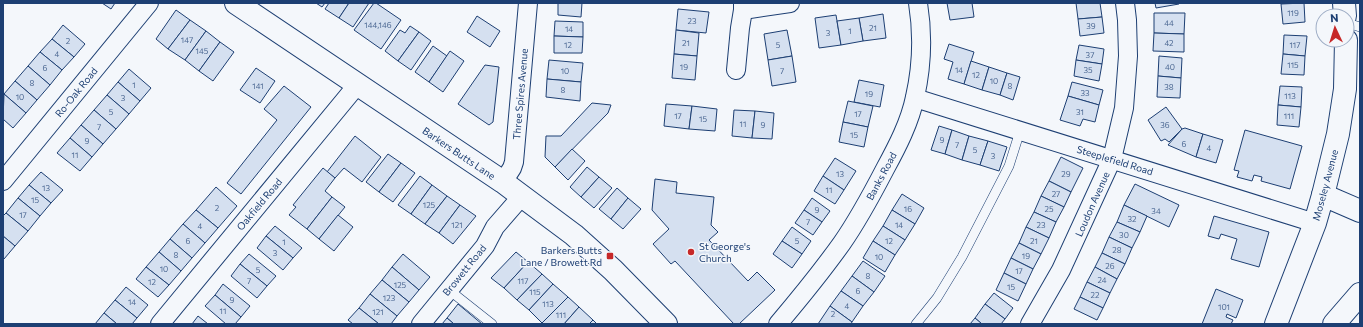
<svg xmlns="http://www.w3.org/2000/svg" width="1363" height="327" font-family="Commissioner,sans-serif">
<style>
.building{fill:#d5e0f0;stroke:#1d3f73}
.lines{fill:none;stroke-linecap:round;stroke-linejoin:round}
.service-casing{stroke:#1d3f73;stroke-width:10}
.minor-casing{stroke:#1d3f73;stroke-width:20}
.tertiary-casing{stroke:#1d3f73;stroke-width:24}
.secondary-casing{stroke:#1d3f73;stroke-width:24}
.service{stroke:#f4f7fb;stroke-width:9}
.minor{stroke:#f4f7fb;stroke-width:18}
.tertiary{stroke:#f4f7fb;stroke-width:22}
.secondary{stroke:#f4f7fb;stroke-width:22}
.poi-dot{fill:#c62828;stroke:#f4f7fb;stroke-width:1.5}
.labels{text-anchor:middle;stroke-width:3;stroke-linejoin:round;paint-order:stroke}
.number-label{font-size:8px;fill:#4b6792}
.street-label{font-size:10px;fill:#1d3f73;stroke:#f4f7fb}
.poi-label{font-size:10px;fill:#1d3f73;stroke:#f4f7fb;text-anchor:start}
</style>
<rect width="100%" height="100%" fill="#f4f7fb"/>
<g class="building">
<path d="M102,3H115L111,9Z"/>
<path d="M316,3H325L322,7Z"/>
<path d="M329,3H349L339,18L325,9Z"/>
<path d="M349,3H369L353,27L339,18Z"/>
<path d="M374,3H376L401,20L381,49L354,30Z"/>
<path d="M558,3H582L581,17L558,15Z"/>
<path d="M947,3H972L974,17L950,20Z"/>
<path d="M1076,3H1100L1102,17L1078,19Z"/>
<path d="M1155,3H1178L1179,4L1156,8Z"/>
<path d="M1304,3L1305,22L1283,24L1281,4Z"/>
<path d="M678,9L709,12L706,33L676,30Z"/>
<path d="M176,10L190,20L168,49L156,39Z"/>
<path d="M1154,13H1185L1184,34L1154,33Z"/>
<path d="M883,14L886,38L863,41L859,18Z"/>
<path d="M836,15L841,45L819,48L815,18Z"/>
<path d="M477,16L500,31L490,47L467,32Z"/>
<path d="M1102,17L1104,33L1080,36L1078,19Z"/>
<path d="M859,18L863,41L841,45L837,21Z"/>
<path d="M190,20L206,31L185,60L168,49Z"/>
<path d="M555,21L583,22V37L554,36Z"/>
<path d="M63,25L85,44L74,57L52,39Z"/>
<path d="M410,26L419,32L398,61L385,51L400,30L405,33Z"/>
<path d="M676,30L699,33L697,56L674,54Z"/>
<path d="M787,30L792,56L768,60L764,34Z"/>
<path d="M206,31L220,42L199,71L185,60Z"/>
<path d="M419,32L431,41L411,70L398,61Z"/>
<path d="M1154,33L1184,34V52L1153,51Z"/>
<path d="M1284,35L1307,36L1305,56L1283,54Z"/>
<path d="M554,36L583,37L582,53H554Z"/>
<path d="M52,39L74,57L62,70L40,52Z"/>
<path d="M220,42L234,52L213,81L199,71Z"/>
<path d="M949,44L974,52L964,84L948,79L953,62L944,59Z"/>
<path d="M1079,45L1104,49L1102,64L1076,60Z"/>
<path d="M433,46L447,56L429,82L415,72Z"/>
<path d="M450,51L464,61L443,92L429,82Z"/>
<path d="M40,52L62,70L50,85L28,66Z"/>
<path d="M674,54L697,56L695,80L672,78Z"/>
<path d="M1283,54L1305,56L1304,75L1281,74Z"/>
<path d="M792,56L796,82L772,86L768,60Z"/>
<path d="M1159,56L1182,58L1181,78L1158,76Z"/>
<path d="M549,60L583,63L581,82L547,79Z"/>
<path d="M1076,60L1102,64L1099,81L1074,76Z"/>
<path d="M971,61L989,67L982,90L964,84Z"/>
<path d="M485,65L499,67L493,122L489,125L458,104Z"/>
<path d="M28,66L50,85L37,100L15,81Z"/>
<path d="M989,67L1007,73L1000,95L982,90Z"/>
<path d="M256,68L275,81L260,103L240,90Z"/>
<path d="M129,69L151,88L140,101L118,82Z"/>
<path d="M1007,73L1020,77L1013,100L1000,95Z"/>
<path d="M1158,76L1181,78L1180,98L1157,97Z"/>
<path d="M547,79L581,82L580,101L546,97Z"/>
<path d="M859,80L884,85L880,107L854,102Z"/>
<path d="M15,81L37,100L26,113L4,94Z"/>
<path d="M118,82L140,101L129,114L107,95Z"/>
<path d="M1072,82L1103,90L1099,105L1068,96Z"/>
<path d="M284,86L311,107L241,194L227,183L277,120L264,109Z"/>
<path d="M1280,86L1302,87L1301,107L1278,105Z"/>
<path d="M4,94L26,113L13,128L3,119Z"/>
<path d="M107,95L129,114L116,129L94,110Z"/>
<path d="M1068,96L1099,105L1095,122L1083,119L1080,126L1060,120Z"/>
<path d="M848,101L873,106L868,127L843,122Z"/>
<path d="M592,103L611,105L608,113L555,167L545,157L546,136H561Z"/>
<path d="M666,104L692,106L689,129L664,126Z"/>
<path d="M1278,105L1301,107L1299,127L1277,125Z"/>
<path d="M692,106L717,109L715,131L689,129Z"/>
<path d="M1166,107L1182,129L1169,142L1165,139L1161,141L1148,120Z"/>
<path d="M94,110L116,129L103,144L81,125Z"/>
<path d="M734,110L755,111L752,138L732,136Z"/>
<path d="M755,111L774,113L772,139L752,138Z"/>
<path d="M843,122L868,127L864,147L839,142Z"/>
<path d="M81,125L103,144L92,157L70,138Z"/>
<path d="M939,126L952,130L945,154L931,150Z"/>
<path d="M1185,128L1203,134L1196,157L1168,145L1182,129Z"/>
<path d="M952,130L969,136L962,160L945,154Z"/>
<path d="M1245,130L1302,146L1290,189L1261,181L1262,177L1254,175L1252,181L1237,177L1239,171L1234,170Z"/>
<path d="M1203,134L1223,140L1216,163L1196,157Z"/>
<path d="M355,136L381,157L362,182L344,168L335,178L327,172Z"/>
<path d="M969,136L988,141L980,165L962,160Z"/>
<path d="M70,138L92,157L80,171L57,153Z"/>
<path d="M988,141L1007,147L999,171L980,165Z"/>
<path d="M572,149L585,161L568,180L555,167Z"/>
<path d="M388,154L401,163L379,192L366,182Z"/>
<path d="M1061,157L1083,168L1071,192L1049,181Z"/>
<path d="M835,158L856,171L844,190L823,176Z"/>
<path d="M401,163L415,173L393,202L379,192Z"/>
<path d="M587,167L599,177L581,197L570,187Z"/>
<path d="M323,168L335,178L325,191L332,197L307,229L289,215L296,207L293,205Z"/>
<path d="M41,172L63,190L51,203L29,185Z"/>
<path d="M420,176L432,185L411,214L398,205Z"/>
<path d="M823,176L844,190L835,204L814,191Z"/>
<path d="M599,177L612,188L594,208L581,197Z"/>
<path d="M655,179L677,182L676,193L714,197L711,225L718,232L709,240L748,281L757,272L775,290L739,324H734L675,261L671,264L653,244L669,229L652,210Z"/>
<path d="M1049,181L1071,192L1064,207L1041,196Z"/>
<path d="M1135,184L1179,205L1169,227L1124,205Z"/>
<path d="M29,185L51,203L40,216L18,198Z"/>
<path d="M432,185L447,196L425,224L411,214Z"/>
<path d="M216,187L237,206L218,228L196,210Z"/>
<path d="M617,188L628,198L611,219L599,209Z"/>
<path d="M902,194L924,208L915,224L892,210Z"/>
<path d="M447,196L460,205L439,233L425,224Z"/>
<path d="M1041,196L1064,207L1056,222L1034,212Z"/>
<path d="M332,197L345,207L319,239L307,229Z"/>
<path d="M18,198L40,216L28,231L6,213Z"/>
<path d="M628,198L641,209L623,229L611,219Z"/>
<path d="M812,198L830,211L822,222L804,210Z"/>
<path d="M460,205L476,216L453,244L439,233Z"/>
<path d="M1124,205L1147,216L1140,232L1117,222Z"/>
<path d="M196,210L218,228L205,243L183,224Z"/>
<path d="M804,210L822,222L813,235L795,223Z"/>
<path d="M892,210L915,224L905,240L883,226Z"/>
<path d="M1034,212L1056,222L1049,238L1026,227Z"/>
<path d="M6,213L28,231L15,246L3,236V216Z"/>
<path d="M338,215L353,227L334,251L319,239Z"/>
<path d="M1214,216L1269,232L1259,267L1231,259L1237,239L1221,234L1219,239L1208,236Z"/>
<path d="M1117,222L1140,232L1132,248L1109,237Z"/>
<path d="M183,224L205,243L192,258L170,239Z"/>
<path d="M275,226L302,248L293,258L266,236Z"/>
<path d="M883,226L905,240L895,255L873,241Z"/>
<path d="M792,227L811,241L802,254L782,241Z"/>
<path d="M1026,227L1049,238L1041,254L1019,243Z"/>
<path d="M3,236L15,246L4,259H3Z"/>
<path d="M266,236L293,258L283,270L257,248Z"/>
<path d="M1109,237L1132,248L1125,264L1102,253Z"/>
<path d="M170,239L192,258L181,271L159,252Z"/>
<path d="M782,241L802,254L792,268L773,254Z"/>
<path d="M873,241L895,255L885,272L863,258Z"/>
<path d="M1019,243L1041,254L1033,269L1011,258Z"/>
<path d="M159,252L181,271L169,285L146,267Z"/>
<path d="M516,252L528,262L504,288L491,278Z"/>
<path d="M1102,253L1125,264L1117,279L1095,267Z"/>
<path d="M249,254L276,276L267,286L240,264Z"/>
<path d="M403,254L430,277L419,290L392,267Z"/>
<path d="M1011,258L1033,269L1026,284L1004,273Z"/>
<path d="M863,261L885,276L874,292L852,276Z"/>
<path d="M528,262L542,274L517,300L504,288Z"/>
<path d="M240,264L267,286L257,298L231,276Z"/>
<path d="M146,267L169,285L158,297L136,279Z"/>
<path d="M392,267L419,290L409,302L382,280Z"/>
<path d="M1095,267L1117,279L1110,293L1087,282Z"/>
<path d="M1004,273L1026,284L1018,301L996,290Z"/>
<path d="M542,274L553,284L529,310L517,300Z"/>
<path d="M852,276L874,292L863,306L841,291Z"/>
<path d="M382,280L409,302L397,316L370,294Z"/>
<path d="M1087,282L1110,293L1103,308L1080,297Z"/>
<path d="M223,284L250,306L241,317L215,295Z"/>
<path d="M553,284L568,297L542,323L529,310Z"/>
<path d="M126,287L148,305L137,318L115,300Z"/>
<path d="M1216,289L1243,300L1236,318L1227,314L1226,317L1233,320L1231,324H1202Z"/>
<path d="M841,291L863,306L852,322L830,306Z"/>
<path d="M994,293L1013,308L1005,319L985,304Z"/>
<path d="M370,294L397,316L391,324H379L359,308Z"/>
<path d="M215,295L241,317L235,324H226L205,306Z"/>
<path d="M568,297L579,307L564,324H544L542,323Z"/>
<path d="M1080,297L1103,308L1097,320L1074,309Z"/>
<path d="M115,300L137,318L132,324H117L104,313Z"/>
<path d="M458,304L482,324H454L447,318Z"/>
<path d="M985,304L1005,319L1001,324H982L975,318Z"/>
<path d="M830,306L852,322L851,324H818Z"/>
<path d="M579,307L593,320L589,324H564Z"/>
<path d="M359,308L379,324H353L348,320Z"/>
<path d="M104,313L117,324H95Z"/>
<path d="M198,316L208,324H192Z"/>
<path d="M447,318L454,324H442Z"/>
<path d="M975,318L982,324H970Z"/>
<path d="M593,320L597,324H589Z"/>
</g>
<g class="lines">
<defs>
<g id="service">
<path d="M1347,23L1360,27"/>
<path d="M449,290L492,324"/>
<path d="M916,324L937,298L962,257L977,228L1009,166L1020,131"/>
</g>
<g id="minor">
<path d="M743,10L790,3"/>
<path d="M736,70L740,28L743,10V3"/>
<path d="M915,98L1315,223"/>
<path d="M3,181L149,3"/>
<path d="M503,182L512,168L514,162L528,3"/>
<path d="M160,324L358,84"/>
<path d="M421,324L485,246L495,227L521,197"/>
<path d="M778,324C800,298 822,271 842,243C858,220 872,194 885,169C897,147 910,122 915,97C922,66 923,34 918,3"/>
<path d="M1030,324L1061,270L1112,159L1124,108L1128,56L1127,20L1125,3"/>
</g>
<g id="tertiary">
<path d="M236,3L503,182L574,235L613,270L666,324"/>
<path d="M1323,195L1360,211"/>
<path d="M1334,324L1360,294"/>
</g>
<g id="secondary">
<path d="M1344,3L1345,16"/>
<path d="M1276,324L1315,223L1323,195L1338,134L1345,89L1346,40"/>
</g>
</defs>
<use href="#service" class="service-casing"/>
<use href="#minor" class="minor-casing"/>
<use href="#tertiary" class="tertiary-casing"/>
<use href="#secondary" class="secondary-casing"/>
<use href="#service" class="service"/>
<use href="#minor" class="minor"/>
<use href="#tertiary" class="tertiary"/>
<use href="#secondary" class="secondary"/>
</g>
<g class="poi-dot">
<circle cx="691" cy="252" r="4"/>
<rect x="606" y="252" width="8" height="8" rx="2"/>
</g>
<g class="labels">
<g class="number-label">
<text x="1293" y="16">119</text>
<text x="692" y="24">23</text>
<text x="1169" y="26">44</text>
<text x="378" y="28">144,146</text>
<text x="1091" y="29">39</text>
<text x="873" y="31">21</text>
<text x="569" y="32">14</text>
<text x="850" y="34">1</text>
<text x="828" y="36">3</text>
<text x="187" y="43">147</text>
<text x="68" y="44">2</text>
<text x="686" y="46">21</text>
<text x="1169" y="46">42</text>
<text x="568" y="48">12</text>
<text x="778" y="48">5</text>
<text x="1295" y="48">117</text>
<text x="202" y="54">145</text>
<text x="57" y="57">4</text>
<text x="1090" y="58">37</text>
<text x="1293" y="68">115</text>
<text x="684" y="70">19</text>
<text x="1170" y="70">40</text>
<text x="45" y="71">6</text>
<text x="959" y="73">14</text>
<text x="1088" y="73">35</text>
<text x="565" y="74">10</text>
<text x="782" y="74">7</text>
<text x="976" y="78">12</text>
<text x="994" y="84">10</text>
<text x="32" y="86">8</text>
<text x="134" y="88">1</text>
<text x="258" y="89">141</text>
<text x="1010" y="89">8</text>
<text x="1169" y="90">38</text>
<text x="563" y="93">8</text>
<text x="1085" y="96">33</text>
<text x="869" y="97">19</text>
<text x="1290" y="99">113</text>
<text x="20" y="100">10</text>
<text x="123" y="101">3</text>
<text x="111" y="115">5</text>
<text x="1080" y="115">31</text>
<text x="858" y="117">17</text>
<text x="678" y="119">17</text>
<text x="1289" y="119">111</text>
<text x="703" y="122">15</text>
<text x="743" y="127">11</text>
<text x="763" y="128">9</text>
<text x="1165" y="128">36</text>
<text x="99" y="130">7</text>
<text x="854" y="138">15</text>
<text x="942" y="143">9</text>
<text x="87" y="144">9</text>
<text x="1184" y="147">6</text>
<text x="957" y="148">7</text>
<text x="1209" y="151">4</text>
<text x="975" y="153">5</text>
<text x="75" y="158">11</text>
<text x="993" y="159">3</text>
<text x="840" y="177">13</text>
<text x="1066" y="177">29</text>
<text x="46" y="191">13</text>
<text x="829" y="193">11</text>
<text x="1056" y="197">27</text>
<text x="35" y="203">15</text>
<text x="429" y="208">125</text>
<text x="217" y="211">2</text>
<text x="908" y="212">16</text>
<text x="1049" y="212">25</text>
<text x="817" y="213">9</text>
<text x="1156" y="214">34</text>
<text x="23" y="218">17</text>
<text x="1132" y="222">32</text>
<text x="808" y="225">7</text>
<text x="457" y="228">121</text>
<text x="899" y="228">14</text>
<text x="1041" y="228">23</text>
<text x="200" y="229">4</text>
<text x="1124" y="238">30</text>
<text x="188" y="244">6</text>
<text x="797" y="244">5</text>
<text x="889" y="244">12</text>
<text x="1034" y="244">21</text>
<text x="284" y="245">1</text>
<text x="1117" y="253">28</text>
<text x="275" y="256">3</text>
<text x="176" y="258">8</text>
<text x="1026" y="259">19</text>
<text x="879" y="260">10</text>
<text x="1110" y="269">26</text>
<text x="164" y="272">10</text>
<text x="258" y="273">5</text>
<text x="1019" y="274">17</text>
<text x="868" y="279">8</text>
<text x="1102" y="283">24</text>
<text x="249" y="284">7</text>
<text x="523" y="284">117</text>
<text x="152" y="285">12</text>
<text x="400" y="288">125</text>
<text x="1011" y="290">15</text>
<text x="858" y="294">6</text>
<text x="535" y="295">115</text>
<text x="1095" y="298">22</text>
<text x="389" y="301">123</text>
<text x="232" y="303">9</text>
<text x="132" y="305">14</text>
<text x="548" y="307">113</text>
<text x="847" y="309">4</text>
<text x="1224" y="310">101</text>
<text x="223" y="314">11</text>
<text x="378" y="315">121</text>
<text x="833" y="317">2</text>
<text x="561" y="318">111</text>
</g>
<g class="street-label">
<text transform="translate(76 92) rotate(-51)" y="4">Ro-Oak Road</text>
<text transform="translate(520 94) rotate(-85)" y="4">Three Spires Avenue</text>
<text transform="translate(459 153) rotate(34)" y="4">Barkers Butts Lane</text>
<text transform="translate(1115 160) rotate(17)" y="4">Steeplefield Road</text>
<text transform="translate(881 176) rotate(-62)" y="4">Banks Road</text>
<text transform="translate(1325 185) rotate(-75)" y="4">Moseley Avenue</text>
<text transform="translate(259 204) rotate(-50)" y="4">Oakfield Road</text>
<text transform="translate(1092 204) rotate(-66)" y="4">Loudon Avenue</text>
<text transform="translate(464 270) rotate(-51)" y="4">Browett Road</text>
</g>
<g class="poi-label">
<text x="699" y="250">St George's<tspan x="699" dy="12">Church</tspan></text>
<text x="602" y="254" text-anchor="end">Barkers Butts<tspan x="602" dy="12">Lane / Browett Rd</tspan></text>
</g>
</g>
<rect width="1363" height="327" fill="none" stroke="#1d3f73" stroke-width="8"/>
<g transform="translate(1335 28) rotate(356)"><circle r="19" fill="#f4f7fb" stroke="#9eadc5"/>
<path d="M0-3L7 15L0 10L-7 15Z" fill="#c62828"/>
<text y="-6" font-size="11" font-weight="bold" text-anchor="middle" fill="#1d3f73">N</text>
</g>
</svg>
